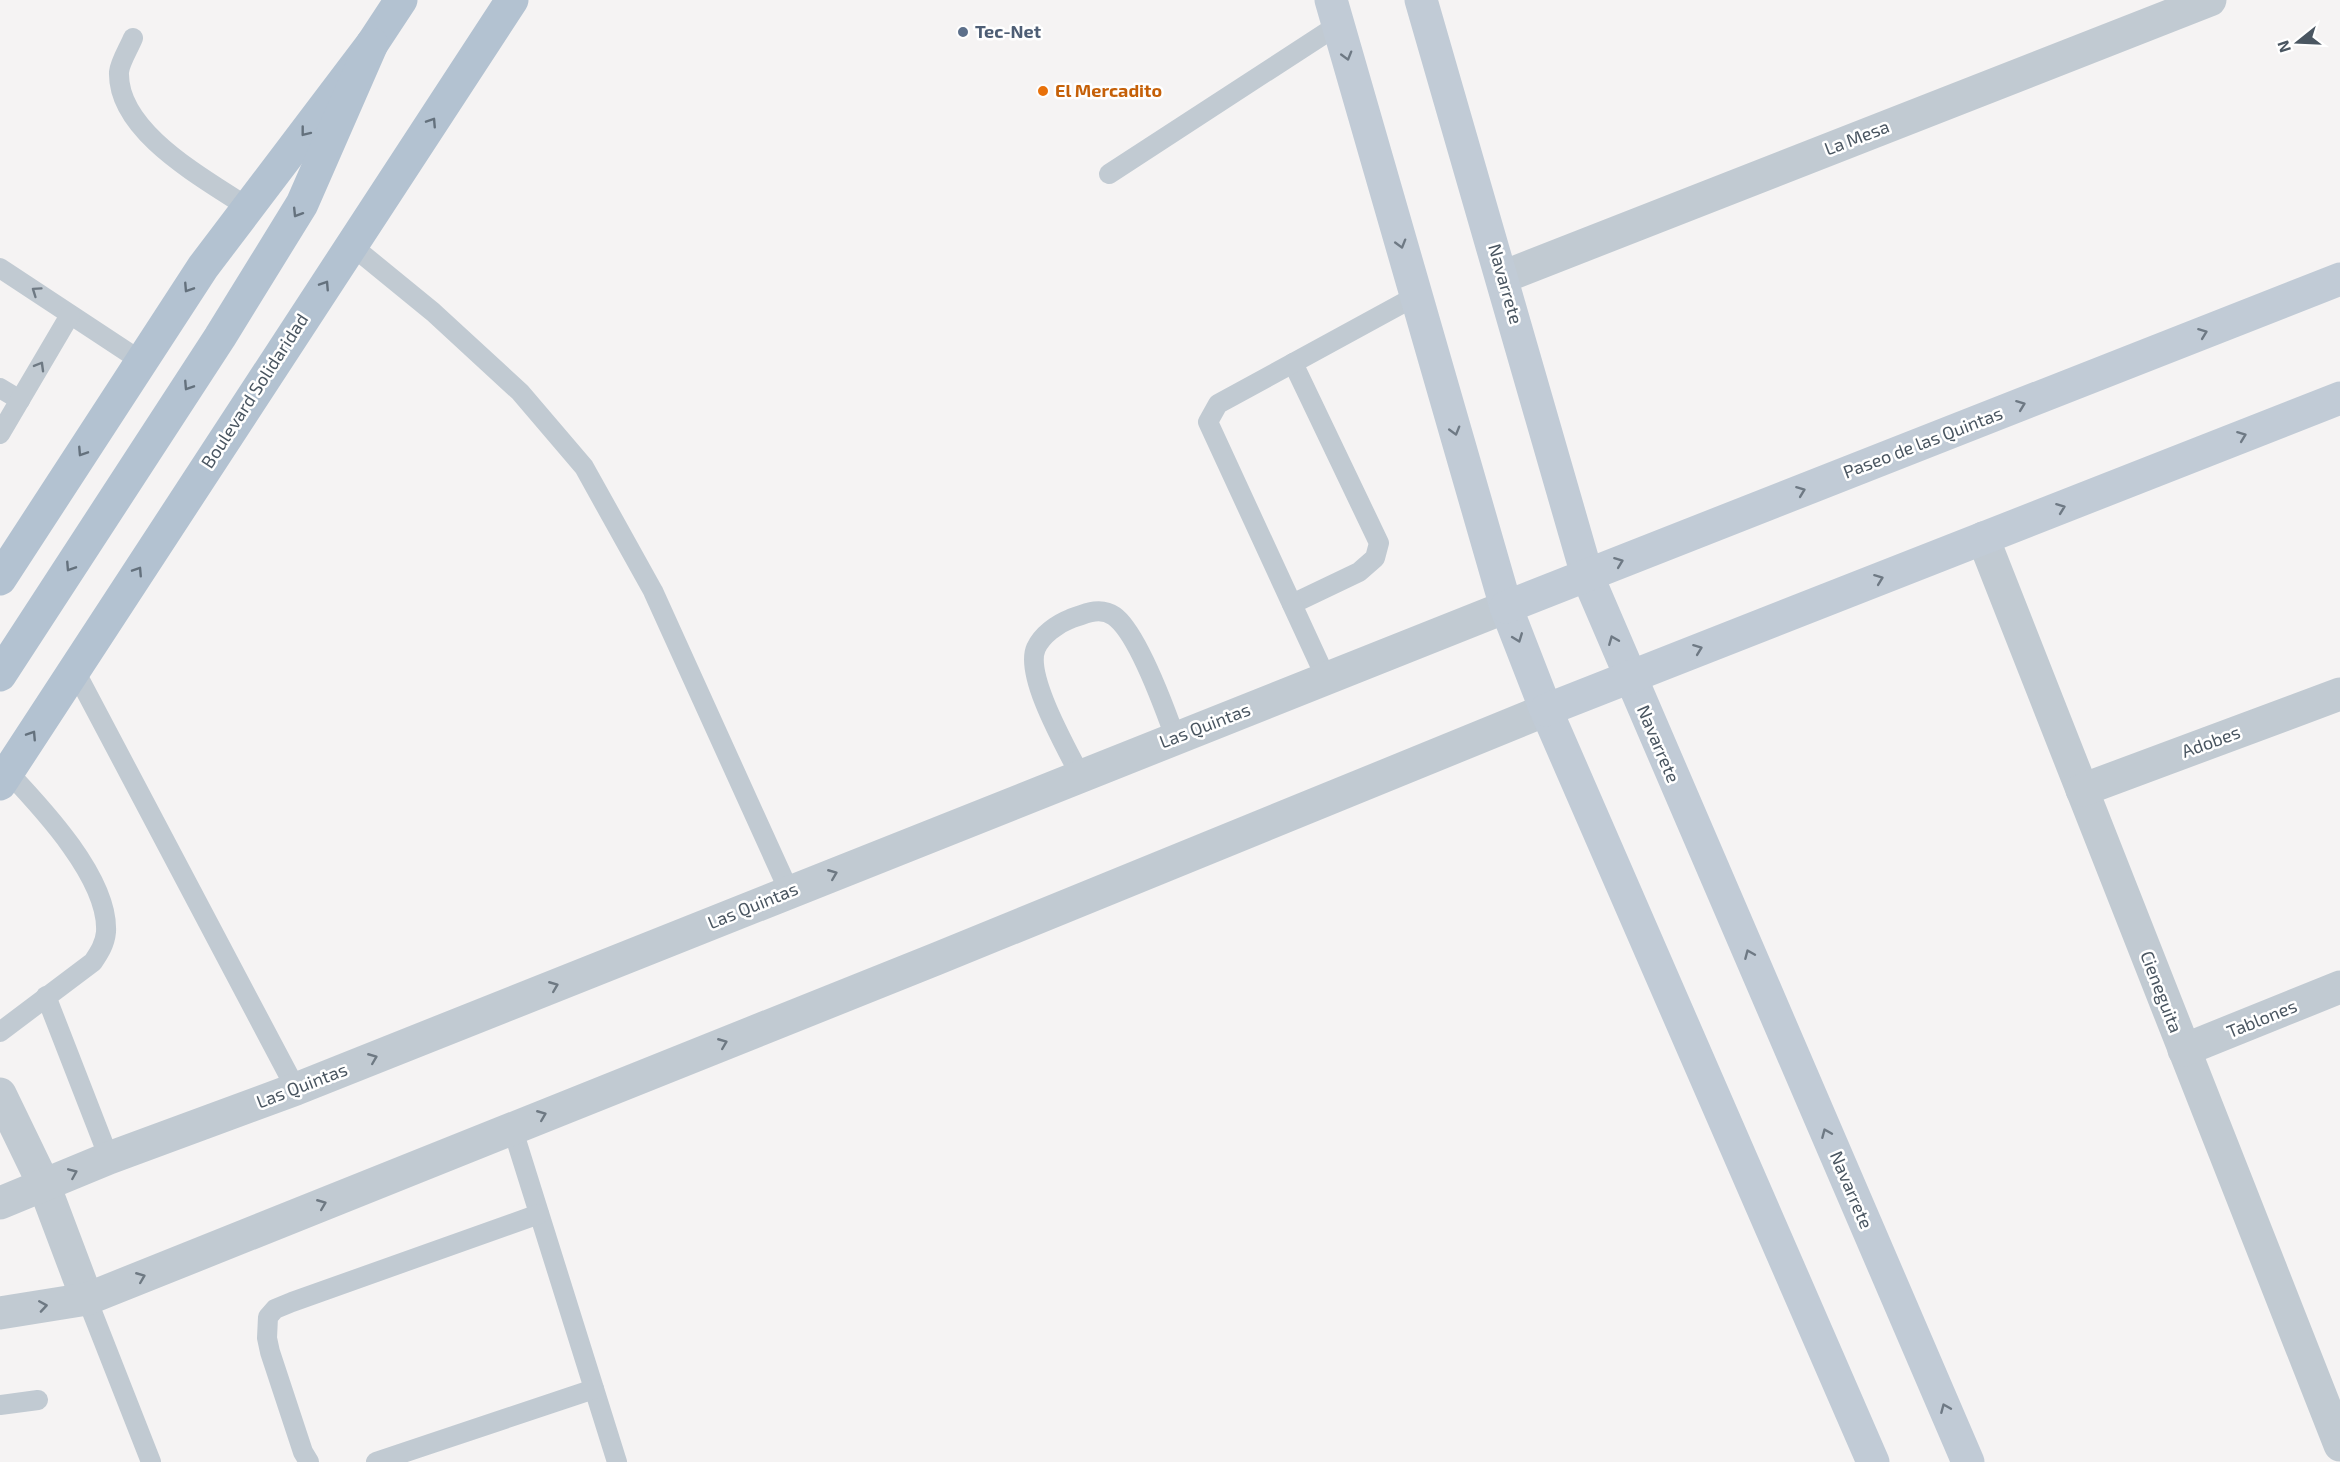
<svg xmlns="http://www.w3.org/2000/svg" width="2340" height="1462" font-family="'Exo 2',sans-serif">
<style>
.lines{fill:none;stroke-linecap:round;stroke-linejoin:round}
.service{stroke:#c1cad2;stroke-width:20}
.minor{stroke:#c1cad2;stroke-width:33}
.secondary{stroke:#c1cbd6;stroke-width:33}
.primary{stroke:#b3c2d1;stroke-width:33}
.oneway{stroke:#6e7984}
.oneway2{stroke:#64717d}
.oneway3{stroke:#6e7983}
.service-dot{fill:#5c6f8a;stroke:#fff;stroke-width:2}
.food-dot{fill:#e8710a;stroke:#fff;stroke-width:2}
.labels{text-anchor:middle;stroke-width:5;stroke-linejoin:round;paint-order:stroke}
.service-label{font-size:18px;font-weight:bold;fill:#4e5e75;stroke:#fff;text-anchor:start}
.food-label{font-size:18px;font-weight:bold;fill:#c56008;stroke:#fff;text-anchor:start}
.street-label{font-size:18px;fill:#4a5661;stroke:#fff}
</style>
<rect width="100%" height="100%" fill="#f5f3f3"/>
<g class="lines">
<g class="service">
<path d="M133,38C129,48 120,62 119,72C117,132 204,178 247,207"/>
<path d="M1109,174L1338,25"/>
<path d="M351,245L433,312L520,392L584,467L653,591L789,891"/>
<path d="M0,268L141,361"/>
<path d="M0,388L20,400"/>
<path d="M0,434L70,315"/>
<path d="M1292,604L1359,572L1375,558L1379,543L1293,363"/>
<path d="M74,669L296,1089"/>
<path d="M1326,678L1208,422L1218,404L1416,296"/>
<path d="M1080,775C1067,749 1024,675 1036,648C1042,635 1057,624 1070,619C1084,614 1100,606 1114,616C1137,632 1165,709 1175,737"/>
<path d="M46,996L109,1158"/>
<path d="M0,1032L93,962C99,953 105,944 106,932C109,879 42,808 8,772"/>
<path d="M512,1127L617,1462"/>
<path d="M87,1299L151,1462"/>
<path d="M0,1405L38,1400"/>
<path d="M309,1462L303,1452L270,1352L267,1338L268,1317L275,1309L292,1302L539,1214"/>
<path d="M376,1462L594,1389"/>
</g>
<g class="minor">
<path d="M1503,277L2210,0"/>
<path d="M1983,538L2340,1445"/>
<path d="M2082,790L2340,694"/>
<path d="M2184,1050L2340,987"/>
<path d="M0,1094L44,1185L87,1299"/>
<path d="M0,1203L109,1158L296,1089L1506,607"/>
<path d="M0,1313L87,1299L936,959L1546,710"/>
</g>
<g class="secondary">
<path d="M1331,0L1506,607L1546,710L1873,1462"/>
<path d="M1421,0L1587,575L1968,1462"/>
<path d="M1506,607L2340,279"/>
<path d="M1546,710L2340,398"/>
</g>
<g class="primary">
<path d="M0,579L203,267L372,44L401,0"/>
<path d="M0,675L220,337L302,204L372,44"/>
<path d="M0,784L512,0"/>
</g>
</g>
<defs><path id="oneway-chevron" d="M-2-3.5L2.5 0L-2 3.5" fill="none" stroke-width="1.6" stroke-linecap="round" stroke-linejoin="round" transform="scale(1.5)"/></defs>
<g class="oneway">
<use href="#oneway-chevron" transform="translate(1347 56) rotate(74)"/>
<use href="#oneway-chevron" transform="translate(1401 244) rotate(74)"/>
<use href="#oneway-chevron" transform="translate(2203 333) rotate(-21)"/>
<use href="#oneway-chevron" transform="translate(2021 405) rotate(-21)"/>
<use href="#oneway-chevron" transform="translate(1455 431) rotate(74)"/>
<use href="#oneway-chevron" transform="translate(2242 436) rotate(-21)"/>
<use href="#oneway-chevron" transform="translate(1801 491) rotate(-21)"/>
<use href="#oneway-chevron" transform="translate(2061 508) rotate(-21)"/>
<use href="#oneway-chevron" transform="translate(1619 562) rotate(-21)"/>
<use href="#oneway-chevron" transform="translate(1879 579) rotate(-21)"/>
<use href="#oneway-chevron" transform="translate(1518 638) rotate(69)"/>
<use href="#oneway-chevron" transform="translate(1613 640) rotate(-112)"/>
<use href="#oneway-chevron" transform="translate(1698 649) rotate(-21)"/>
<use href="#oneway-chevron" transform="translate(1749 954) rotate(-113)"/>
<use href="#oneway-chevron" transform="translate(1826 1133) rotate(-113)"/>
<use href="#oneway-chevron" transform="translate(1945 1408) rotate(-113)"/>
</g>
<g class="oneway2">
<use href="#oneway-chevron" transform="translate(432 122) rotate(-57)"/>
<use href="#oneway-chevron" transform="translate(305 132) rotate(128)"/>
<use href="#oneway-chevron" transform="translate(297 213) rotate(122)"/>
<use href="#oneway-chevron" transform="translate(325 285) rotate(-57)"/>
<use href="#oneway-chevron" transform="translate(188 288) rotate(123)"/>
<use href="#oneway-chevron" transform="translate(188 386) rotate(123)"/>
<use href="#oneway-chevron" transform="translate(82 452) rotate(123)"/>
<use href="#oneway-chevron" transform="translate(70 567) rotate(123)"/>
<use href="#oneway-chevron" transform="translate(138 571) rotate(-57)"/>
<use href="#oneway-chevron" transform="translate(32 735) rotate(-57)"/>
</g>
<g class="oneway3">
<use href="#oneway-chevron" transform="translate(36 291) rotate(-145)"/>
<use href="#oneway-chevron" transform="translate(40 366) rotate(-60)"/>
<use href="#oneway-chevron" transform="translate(833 874) rotate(-22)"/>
<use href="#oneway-chevron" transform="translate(554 986) rotate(-22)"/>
<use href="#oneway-chevron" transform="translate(723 1043) rotate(-22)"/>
<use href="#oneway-chevron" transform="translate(373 1058) rotate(-22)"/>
<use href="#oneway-chevron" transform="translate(542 1115) rotate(-22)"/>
<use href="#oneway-chevron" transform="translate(73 1173) rotate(-23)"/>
<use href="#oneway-chevron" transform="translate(322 1204) rotate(-22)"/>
<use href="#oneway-chevron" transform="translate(141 1277) rotate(-22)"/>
<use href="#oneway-chevron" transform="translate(43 1306) rotate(-9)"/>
</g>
<circle class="service-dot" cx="963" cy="32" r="6"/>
<circle class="food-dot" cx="1043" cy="91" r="6"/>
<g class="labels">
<g class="service-label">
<text x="975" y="38">Tec-Net</text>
</g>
<g class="food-label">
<text x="1055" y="97">El Mercadito</text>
</g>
<g class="street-label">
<text transform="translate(1857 138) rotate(-21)" y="6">La Mesa</text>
<text transform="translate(1505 284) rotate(74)" y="6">Navarrete</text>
<text transform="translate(255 391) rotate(-57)" y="6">Boulevard Solidaridad</text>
<text transform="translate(1923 443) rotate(-21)" y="6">Paseo de las Quintas</text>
<text transform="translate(1205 726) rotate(-21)" y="6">Las Quintas</text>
<text transform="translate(2211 742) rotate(-20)" y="6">Adobes</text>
<text transform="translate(1658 744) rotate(67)" y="6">Navarrete</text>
<text transform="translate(753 906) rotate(-22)" y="6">Las Quintas</text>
<text transform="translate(2161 992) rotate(69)" y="6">Cieneguita</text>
<text transform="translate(2262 1019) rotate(-22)" y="6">Tablones</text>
<text transform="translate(302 1086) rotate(-21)" y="6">Las Quintas</text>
<text transform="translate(1851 1190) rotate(67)" y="6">Navarrete</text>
</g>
</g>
<g transform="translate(2298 42) rotate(252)" stroke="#ffffff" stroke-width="4.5" paint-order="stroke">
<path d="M0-4.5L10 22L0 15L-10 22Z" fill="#4a5661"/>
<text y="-9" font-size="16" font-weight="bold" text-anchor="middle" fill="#4a5661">N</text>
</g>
</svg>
